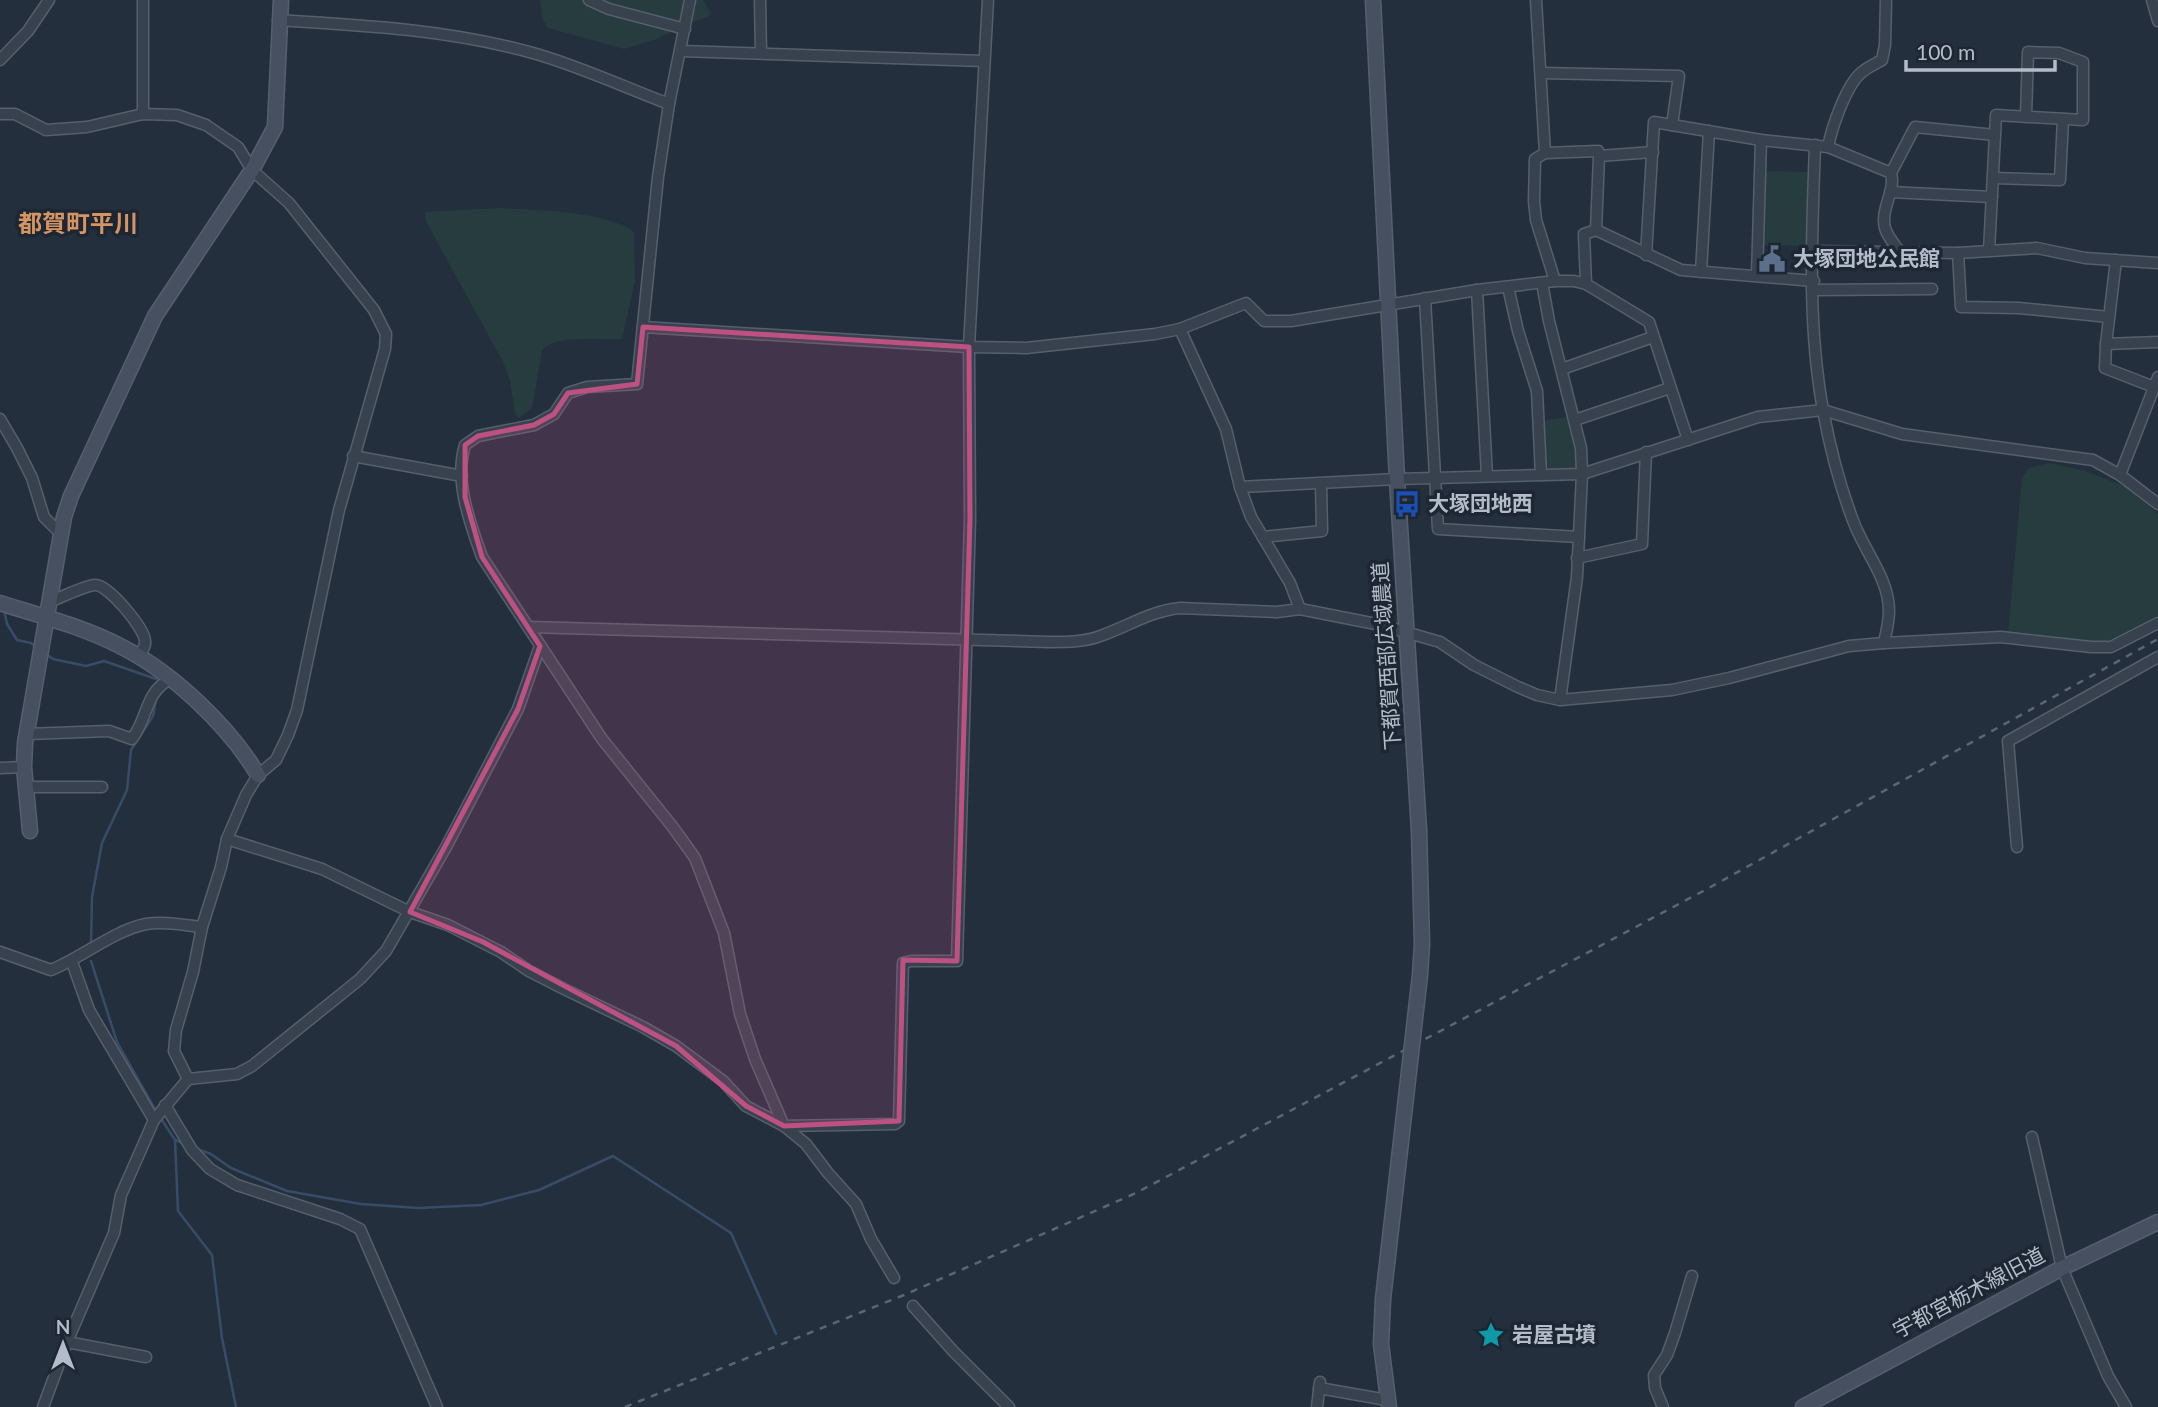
<svg xmlns="http://www.w3.org/2000/svg" width="2158" height="1407" font-family="Lato,'Noto Sans JP',sans-serif">
<style>
.green{fill:#263c3f}
.lines{fill:none;stroke-linecap:round;stroke-linejoin:round}
.stream{stroke:#394c67;stroke-width:2.5}
.street-casing{stroke:#565f6c;stroke-width:13}
.secondary-casing{stroke:#565f6c;stroke-width:17}
.street{stroke:#38414e;stroke-width:10}
.secondary{stroke:#465061;stroke-width:14}
.rail{stroke:#5a6575;stroke-width:2.5;stroke-dasharray:7 7;stroke-linecap:butt}
.secondary-bridge-casing{stroke:#565f6c;stroke-width:17;stroke-linecap:butt}
.secondary-bridge{stroke:#465061;stroke-width:14}
.marked{fill:#bd5182;fill-opacity:0.2;stroke:#bd5182;stroke-width:5;stroke-linejoin:round}
.labels{text-anchor:middle;stroke-width:7;stroke-linejoin:round;paint-order:stroke}
.poi-label{font-size:21px;font-weight:bold;fill:#b4bcc9;stroke:#1d2633;text-anchor:start}
.street-label{font-size:21px;fill:#b4bcc9;stroke:#1d2633}
.quarter-label{font-size:24px;font-weight:bold;fill:#d59563;stroke:#1d2633}
</style>
<rect width="100%" height="100%" fill="#242f3e"/>
<g class="green">
<path d="M540,0H703L711,13L708,17L692,22L654,40L624,49L548,28L542,18Z"/>
<path d="M1765,171L1809,172L1807,246L1763,245Z"/>
<path d="M500,208C535,210 607,211 634,232L635,281L622,339C604,340 551,334 542,351L532,408L519,418L515,414L510,380L502,360L435,238L426,221L425,212Z"/>
<path d="M1570,416L1577,465L1572,469L1551,470L1546,464L1543,421Z"/>
<path d="M2049,463L2085,471L2125,486L2158,514V616L2109,640L2088,643L2008,633L2022,478L2029,468Z"/>
</g>
<g class="lines">
<g class="stream">
<path d="M4,609L7,624L17,640L31,643L37,648"/>
<path d="M46,654L53,659L86,666L104,661L156,679"/>
<path d="M91,942L92,897L102,843L127,790L131,750L153,716L156,700"/>
<path d="M91,961L117,1042L156,1111"/>
<path d="M160,1117L175,1140L178,1211L212,1255L222,1338L236,1407"/>
<path d="M175,1140L185,1144"/>
<path d="M197,1149L211,1154L231,1168L287,1191L361,1204L418,1208L481,1205L539,1190L613,1156L731,1233L776,1334"/>
</g>
<defs>
<g id="street">
<path d="M143,0V114"/>
<path d="M589,0L609,9L685,29"/>
<path d="M690,0L669,104L658,177L637,384L587,387L568,393L554,414L534,425L478,436L465,445C454,481 470,523 482,557L602,739L672,826L695,858L724,933L740,1014L755,1059L784,1126"/>
<path d="M760,0L761,53"/>
<path d="M1536,0L1545,153L1535,159L1534,201L1536,220L1555,281"/>
<path d="M2152,0L2158,21"/>
<path d="M278,20C363,25 451,30 533,53C579,66 624,87 669,104"/>
<path d="M681,51L984,61"/>
<path d="M0,60L28,31L49,0"/>
<path d="M1542,73L1679,76L1672,125"/>
<path d="M0,114H15L46,130L87,127L143,114L177,115L206,125L238,147L252,170L289,203L374,310L386,334L385,349L339,510L297,710L288,735L276,760L258,775L246,795L227,839L221,867L202,927L193,972L176,1030L174,1051L188,1079"/>
<path d="M1815,145C1812,233 1807,323 1823,410C1830,448 1840,487 1854,523C1865,552 1889,579 1889,611C1889,622 1886,633 1884,643"/>
<path d="M1828,147C1832,127 1846,85 1862,72C1868,67 1875,64 1882,60L1885,45L1886,0"/>
<path d="M1545,153L1598,151L1599,156"/>
<path d="M1891,173L1915,127L1995,135"/>
<path d="M1993,178L2060,180L2063,119"/>
<path d="M1890,192L1992,197"/>
<path d="M1596,230L1599,156L1653,152"/>
<path d="M1812,251L1958,253L2037,248L2085,258L2158,263"/>
<path d="M1989,251L1996,115L2083,120V62L2059,53L2028,52L2026,117"/>
<path d="M1958,253L1961,307L2019,308L2109,317"/>
<path d="M1646,255L1654,122L1761,140L1828,147L1891,173C1896,191 1880,209 1885,228C1887,236 1895,245 1900,252"/>
<path d="M2116,260L2106,344L2105,368L2154,387"/>
<path d="M1701,272L1709,131"/>
<path d="M1757,276L1761,140"/>
<path d="M1542,283L1549,321L1581,448L1582,474L1577,577L1560,700"/>
<path d="M1586,284L1584,234L1596,230L1681,270L1814,281"/>
<path d="M1508,287L1518,331L1537,391L1541,475"/>
<path d="M1477,290L1487,476"/>
<path d="M1814,290L1932,289"/>
<path d="M1425,298L1438,529L1579,537"/>
<path d="M643,327L969,347L1026,348L1155,334L1180,329L1246,303L1264,321H1291L1477,290L1555,281H1574L1586,284L1649,322L1688,440"/>
<path d="M1180,329L1226,429L1240,487L1251,517L1290,583L1300,609"/>
<path d="M2106,344L2158,342"/>
<path d="M1562,369L1653,337"/>
<path d="M0,419L17,448L32,478L44,517L60,533"/>
<path d="M1575,420L1670,388"/>
<path d="M353,456L462,476"/>
<path d="M2120,475L2158,377"/>
<path d="M1240,487L1397,479L1582,474L1758,417L1823,410L1902,434L2093,460L2120,475L2158,504"/>
<path d="M1263,537L1322,531L1321,484"/>
<path d="M1577,558L1642,544L1646,452"/>
<path d="M48,602C61,598 83,586 95,585C108,584 145,629 145,641C146,647 141,652 138,656"/>
<path d="M529,627L1049,642C1068,642 1086,642 1103,635C1130,625 1151,611 1180,608L1277,612L1300,609L1381,625L1440,642L1474,665L1518,687L1537,695L1560,700L1672,690L1729,678L1849,646L1884,643L2001,637L2091,647H2111L2158,623"/>
<path d="M27,734L109,731L132,739C149,716 144,694 170,679"/>
<path d="M0,768L24,767"/>
<path d="M26,787H102"/>
<path d="M227,839L322,869L410,912L448,925L501,952L529,971L564,989L643,1027L676,1046L723,1081L746,1106L784,1126L806,1144L828,1173L856,1204L871,1239L894,1278"/>
<path d="M2017,847L2008,741L2158,657"/>
<path d="M0,952L51,970C81,958 115,930 146,924C164,921 183,925 202,927"/>
<path d="M72,962L89,1010L154,1120"/>
<path d="M165,1105L192,1150L210,1169L237,1185L340,1219L360,1229L437,1407"/>
<path d="M784,1126L895,1124L899,1121L903,963L911,961H957L970,519L969,347L988,0"/>
<path d="M2032,1137L2062,1268L2108,1376L2126,1407"/>
<path d="M913,1306L953,1351L1009,1407"/>
<path d="M67,1342L146,1357"/>
<path d="M1319,1388L1387,1400"/>
<path d="M43,1407L67,1342L114,1233L121,1195L154,1120L188,1079L237,1074L252,1066L360,979L386,951L446,847L518,709L540,646"/>
<path d="M1317,1407L1320,1382"/>
<path d="M1663,1407L1655,1388L1654,1375L1667,1355L1675,1333L1692,1276"/>
</g>
<g id="secondary">
<path d="M1373,0L1397,479L1419,830"/>
<path d="M0,603C41,616 84,627 122,647C173,673 229,726 258,775"/>
<path d="M30,831L24,767L25,743L64,517L71,496L155,316L252,170L275,127L281,0"/>
<path d="M1383,1299L1381,1344L1389,1407"/>
<path d="M1803,1407L2062,1268L2158,1222"/>
</g>
</defs>
<use href="#street" class="street-casing"/>
<use href="#secondary" class="secondary-casing"/>
<use href="#street" class="street"/>
<use href="#secondary" class="secondary"/>
<path class="rail" d="M625,1407L904,1295L1136,1193L1707,889L2158,639"/>
<defs>
<path id="secondary-bridge" d="M1383,1299L1420,975L1422,944L1419,830"/>
</defs>
<use href="#secondary-bridge" class="secondary-bridge-casing"/>
<use href="#secondary-bridge" class="secondary-bridge"/>
</g>
<path class="marked" d="M643,327L969,347L970,519L957,961L903,960L899,1121L784,1126L746,1106L676,1046L483,942L410,912L518,709L540,646L482,557L465,497V445L478,436L534,425L554,414L568,393L637,384Z"/>
<defs>
<symbol id="civic-bare" viewBox="-9 -9 18 18"><path d="M-.6-6.5H3V-4.5H.6V-3L4-1V1h2V6H-6V1h2V-1L-.6-3ZM-1.2 2.5V6h2.4V2.5Z" fill="#5c6f8a" stroke="#1d2633" stroke-width="2.5" paint-order="stroke"/></symbol>
<symbol id="bus-bare" viewBox="-9 -9 18 18"><path d="M-5-6H5V4H4V6H2V4H-2V6H-4V4H-5ZM-3.5-4V0h7V-4ZM-3.5 1.2v1.5H-2V1.2ZM2 1.2v1.5H3.5V1.2Z" fill="#1a4fb4" stroke="#1d2633" stroke-width="2.5" paint-order="stroke"/></symbol>
<symbol id="sight-bare" viewBox="-9 -9 18 18"><path d="M0-6L1.8-2.2L6-1.7L2.9 1.2L3.7 5.4L0 3.3L-3.7 5.4L-2.9 1.2L-6-1.7L-1.8-2.2Z" fill="#0f9aa8" stroke="#1d2633" stroke-width="2.5" paint-order="stroke"/></symbol>
</defs>
<g fill-rule="evenodd">
<use href="#civic-bare" x="1753" y="240" width="38" height="38"/>
<use href="#bus-bare" x="1388" y="485" width="38" height="38"/>
<use href="#sight-bare" x="1472" y="1316" width="38" height="38"/>
</g>
<g class="labels">
<g class="poi-label">
<text x="1793" y="266">大塚団地公民館</text>
<text x="1428" y="511">大塚団地西</text>
<text x="1512" y="1342">岩屋古墳</text>
</g>
<g class="street-label">
<text transform="translate(1387 656) rotate(-94)" y="7">下都賀西部広域農道</text>
<text transform="translate(1969 1293) rotate(-28)" y="7">宇都宮栃木線旧道</text>
</g>
<g class="quarter-label">
<text x="78" y="232">都賀町平川</text>
</g>
</g>
<g transform="translate(63 1344)" stroke="#1d2633" stroke-width="5" paint-order="stroke">
<path d="M0-5L12 26L0 18L-12 26Z" fill="#b4bcc9"/>
<text y="-10" font-size="19" font-weight="bold" text-anchor="middle" fill="#b4bcc9">N</text>
</g>
<path d="M1906 60v10h149v-10" fill="none" stroke="#b4bcc9" stroke-width="3.5"/>
<text x="1916" y="60" font-size="21" fill="#b4bcc9" stroke="#1d2633" stroke-width="5" paint-order="stroke">100 m</text>
</svg>
